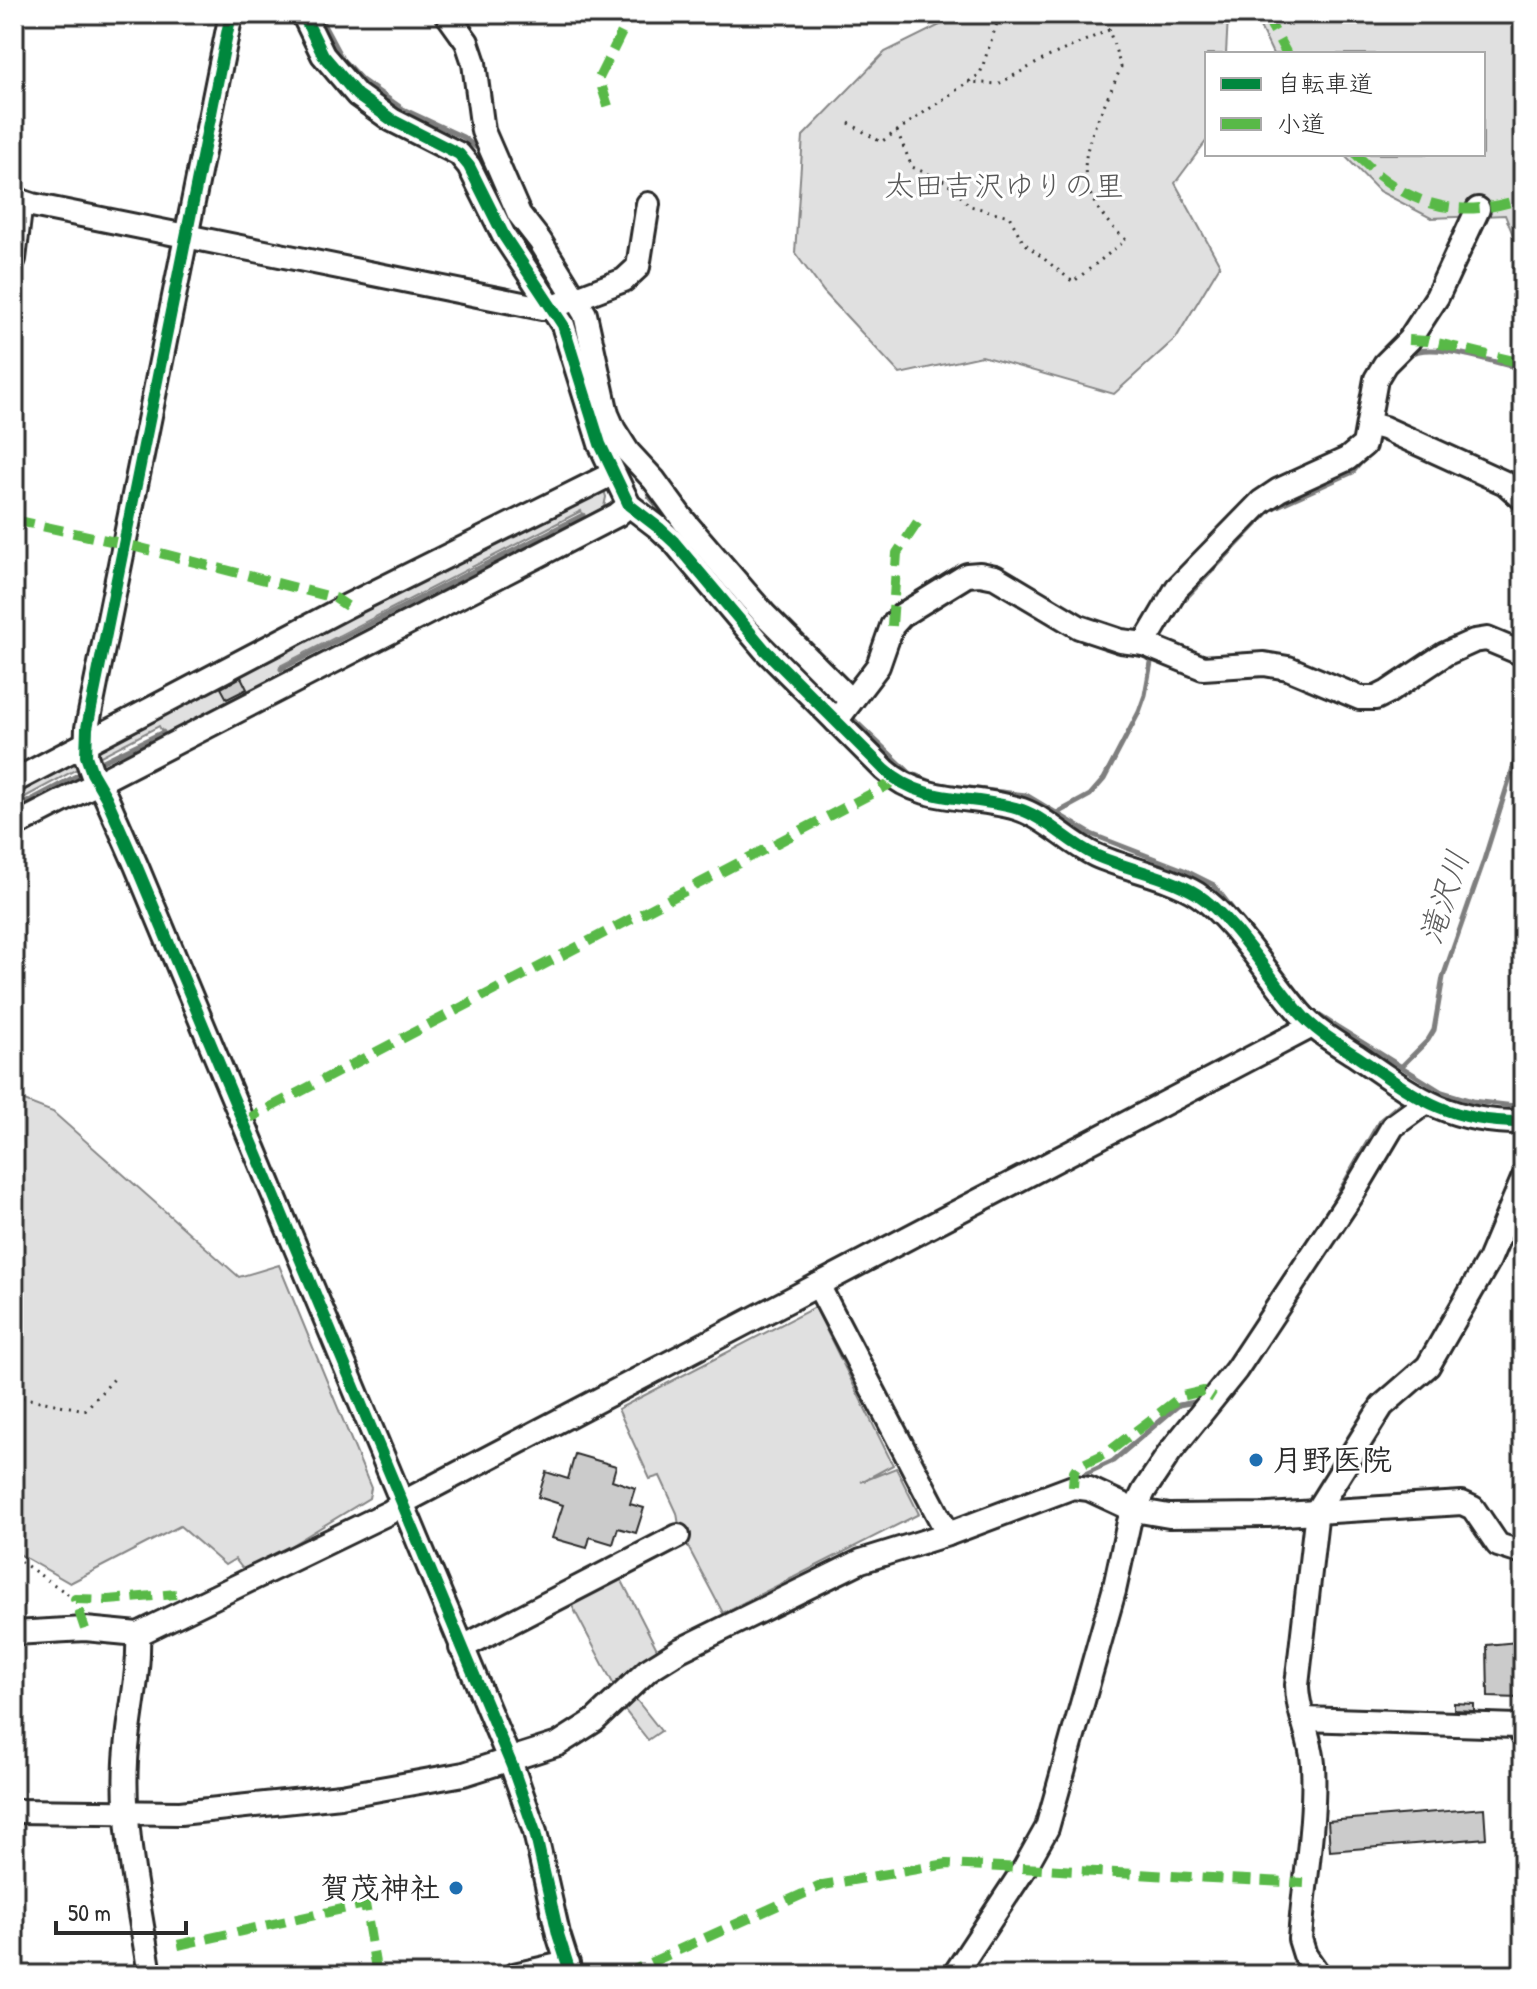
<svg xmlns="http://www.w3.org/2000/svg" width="1537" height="1989" font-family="'Patrick Hand','Klee One',sans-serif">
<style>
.green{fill:#e0e0e0;stroke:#868686;stroke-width:2}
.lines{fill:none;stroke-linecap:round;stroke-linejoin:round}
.stream{stroke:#7e7e7e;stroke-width:5}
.building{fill:#cbcbcb;stroke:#2b2b2b;stroke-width:2}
.minor-casing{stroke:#2b2b2b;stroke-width:28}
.path{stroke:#2b2b2b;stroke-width:3;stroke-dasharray:2 6;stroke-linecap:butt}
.minor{stroke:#fff;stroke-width:22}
.quiet{stroke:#58b947;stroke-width:10;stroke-dasharray:20 10;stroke-linecap:butt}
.cycleway-casing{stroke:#fff;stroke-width:17}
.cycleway{stroke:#00873e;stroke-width:12}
.poi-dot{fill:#1f6fb2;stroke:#fff;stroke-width:3}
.labels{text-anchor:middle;stroke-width:6;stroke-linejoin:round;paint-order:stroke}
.park-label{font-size:30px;fill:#585858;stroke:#fff}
.poi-label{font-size:30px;font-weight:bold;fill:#2b2b2b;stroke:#fff;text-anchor:start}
.water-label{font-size:32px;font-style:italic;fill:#5c5c5c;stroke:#fff}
</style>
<rect width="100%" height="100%" fill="#fff"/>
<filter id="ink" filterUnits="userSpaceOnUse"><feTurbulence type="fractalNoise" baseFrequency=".0125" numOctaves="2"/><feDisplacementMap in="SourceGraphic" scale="16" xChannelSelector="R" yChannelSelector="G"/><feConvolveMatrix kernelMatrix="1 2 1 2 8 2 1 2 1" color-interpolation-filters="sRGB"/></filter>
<g filter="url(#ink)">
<g class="green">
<path d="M962,14L1228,16L1226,54H1207V140L1175,183L1220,265L1176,338L1114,394L982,356L900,374L824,292L795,253L803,136L885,52Z"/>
<path d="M1254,14H1523V247L1519,250L1505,215L1431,218L1379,191L1343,154H1483V54H1273Z"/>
<path d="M603,486L606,497L604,507L584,518L581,511L280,666L283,673L165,738L159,726L97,758L96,745Z"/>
<path d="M74,761L79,768L14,803V788Z"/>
<path d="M14,1097L53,1112L239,1277L279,1265L371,1488L369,1498L246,1573L235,1559L225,1565L180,1526L70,1583L14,1551Z"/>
<path d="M815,1307L893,1465L861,1482L896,1468L919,1514L723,1613L686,1543L682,1544L677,1513L660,1476L650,1479L618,1409Z"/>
<path d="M619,1575L659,1653L616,1689L570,1602Z"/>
<path d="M635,1698L661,1731L648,1740L624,1709Z"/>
</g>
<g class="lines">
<g class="stream">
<path d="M318,14L342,59L362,80L403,109L463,137L478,149L511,225L551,279"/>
<path d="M1408,355C1432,340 1494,363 1523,369"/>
<path d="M623,461L648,490"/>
<path d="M649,496L674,526"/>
<path d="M1178,606L1271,509L1353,472L1367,455"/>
<path d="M281,669L583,515"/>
<path d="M804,670L839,706"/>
<path d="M849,715L910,773L937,784L1026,795L1091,834L1184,870L1214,885L1247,928"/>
<path d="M101,762L163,732"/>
<path d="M14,809L78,775"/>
<path d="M1057,813L1090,795L1104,779L1139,712L1145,695L1152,657"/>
<path d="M1273,961L1312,1011L1442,1092L1472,1101L1523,1107"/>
<path d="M1402,1066L1428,1040L1434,1030L1443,977L1483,863L1523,736"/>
<path d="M1267,1303L1333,1203L1380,1121L1405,1100"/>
<path d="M1085,1474L1113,1461L1179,1405L1195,1402"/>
</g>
</g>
<g class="building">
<path d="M241,677L247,689L227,699L221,688Z"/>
<path d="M575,1454L616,1466L612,1480L635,1488L630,1504L644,1508L636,1533L618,1528L613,1544L590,1537L587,1548L552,1538L563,1505L538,1497L546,1472L568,1479Z"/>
<path d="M1517,1642L1520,1698L1488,1697L1487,1645Z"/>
<path d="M1454,1703L1474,1704V1711L1454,1710Z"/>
<path d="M1484,1808L1486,1838L1330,1851L1328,1821Z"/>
</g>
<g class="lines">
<defs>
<g id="minor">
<path d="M231,14L87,728L86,756L92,773L106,797L136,865L512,1766L535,1832L558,1934L571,1975"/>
<path d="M303,14L323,55L357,95L392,120L459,154L469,166L504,236L563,325L600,444L629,505L659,528L674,542L765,650L885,770C924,806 976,794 1022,810C1049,820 1069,843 1095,855C1128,870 1166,875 1197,894C1233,917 1270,979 1300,1013C1315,1031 1338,1044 1358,1057C1416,1097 1448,1123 1523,1122"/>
<path d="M447,14L467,42L474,63L483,131L519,214L540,241L585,314L607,414L614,430L628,452L654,480L684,521L764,614L851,701"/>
<path d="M14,199L32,205L542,308L553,307L624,280L638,267L648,204"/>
<path d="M14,259L21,201"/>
<path d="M1369,424L1384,428L1505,483L1523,499"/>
<path d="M1144,644L1203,668L1264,664L1288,668L1360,698H1376L1388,692L1445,654L1474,641L1487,639L1523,654"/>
<path d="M836,721L878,666L892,626L902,615L967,575L980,574L995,577L1079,627L1121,641L1144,644L1177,588L1261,502L1279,490L1347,459L1364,445L1376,379L1385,364L1409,340L1437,297L1478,209"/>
<path d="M14,781L347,606L612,474"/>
<path d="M14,826L617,515L629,505"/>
<path d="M818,1285L948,1534"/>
<path d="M14,1633L85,1629L138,1634L390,1512L402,1503L1312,1026"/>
<path d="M138,1634C140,1677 128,1719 126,1762C122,1829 140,1908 150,1975"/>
<path d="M461,1648L678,1536"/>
<path d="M1303,1719L1517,1726L1523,1736"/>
<path d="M14,1811L180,1813L341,1796L464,1774L558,1744L594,1721L648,1670L680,1650L861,1561L948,1534L1073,1487L1089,1489L1134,1510L1169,1516L1268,1515L1462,1503L1473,1508L1498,1545L1523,1553"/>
<path d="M514,1975L568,1963"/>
<path d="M954,1975L1024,1869L1047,1828L1114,1591L1129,1522L1144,1491L1170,1452L1236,1370L1352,1195L1393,1126L1425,1103"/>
<path d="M1319,1975L1305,1955L1300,1939C1304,1882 1316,1820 1313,1764C1311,1736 1297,1712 1297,1685L1317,1510L1382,1406L1428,1366L1489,1260L1523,1179"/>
</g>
</defs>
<use href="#minor" class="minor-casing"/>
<g class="path">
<path d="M1109,30L1117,14"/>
<path d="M849,123L881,142L980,74L1000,14"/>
<path d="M897,131L912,167L947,182L970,206L1009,216L1023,242L1073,282L1126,240C1056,177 1091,140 1121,67L1109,30L1048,57L998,84L968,82"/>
<path d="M14,1396L85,1410L115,1378"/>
<path d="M14,1557L75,1599"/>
</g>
<use href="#minor" class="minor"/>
<g class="quiet">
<path d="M1265,14L1287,54"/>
<path d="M608,106L599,78L631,14"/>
<path d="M1356,154C1403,204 1457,222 1523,198"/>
<path d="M1409,340L1428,341L1523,363"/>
<path d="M14,520L125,544L335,598L347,606"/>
<path d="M892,626L897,553L921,517"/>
<path d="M242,1122L888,785L894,779"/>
<path d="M1073,1487L1074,1471L1077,1467L1107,1453L1182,1396L1203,1391L1214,1398"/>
<path d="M85,1629L75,1599L108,1600L176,1594"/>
<path d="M1517,1726H1523"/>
<path d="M178,1945L365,1904L377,1975"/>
<path d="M623,1975L823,1885L947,1864L1304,1883"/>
</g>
<defs>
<g id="cycleway">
<path d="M231,14L87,728L86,756L92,773L106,797L136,865L512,1766L535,1832L558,1934L571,1975"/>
<path d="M303,14L323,55L357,95L392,120L459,154L469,166L504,236L563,325L600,444L629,505L659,528L674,542L765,650L885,770C924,806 976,794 1022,810C1049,820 1069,843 1095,855C1128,870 1166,875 1197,894C1233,917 1270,979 1300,1013C1315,1031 1338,1044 1358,1057C1416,1097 1448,1123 1523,1122"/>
</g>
</defs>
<use href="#cycleway" class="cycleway-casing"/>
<use href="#cycleway" class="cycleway"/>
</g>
</g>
<g class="poi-dot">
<circle cx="1256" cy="1460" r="8"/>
<circle cx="456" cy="1888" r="8"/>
</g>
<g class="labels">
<g class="park-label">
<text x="1004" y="196">太田吉沢ゆりの里</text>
</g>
<g class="poi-label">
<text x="1272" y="1470">月野医院</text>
<text x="440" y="1898" text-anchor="end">賀茂神社</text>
</g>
<g class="water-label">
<text transform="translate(1444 897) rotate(-72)" y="11">滝沢川</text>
</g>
</g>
<rect width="1537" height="1989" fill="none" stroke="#fff" stroke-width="48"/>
<rect x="24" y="24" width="1489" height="1941" fill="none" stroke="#2b2b2b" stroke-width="3" filter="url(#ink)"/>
<rect x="1205" y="52" width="280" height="104" fill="#ffffff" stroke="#aaaaaa" stroke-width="2"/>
<rect x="1221" y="78" width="40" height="12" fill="#00873e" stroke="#aaaaaa" stroke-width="2"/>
<text x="1277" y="92" font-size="24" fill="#2b2b2b">自転車道</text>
<rect x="1221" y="118" width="40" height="12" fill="#58b947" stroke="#aaaaaa" stroke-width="2"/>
<text x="1277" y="132" font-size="24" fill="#2b2b2b">小道</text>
<path d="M56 1921v12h130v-12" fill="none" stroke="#2b2b2b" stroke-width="4"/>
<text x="68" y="1921" font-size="24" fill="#2b2b2b" stroke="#ffffff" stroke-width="6" paint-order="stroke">50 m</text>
</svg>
